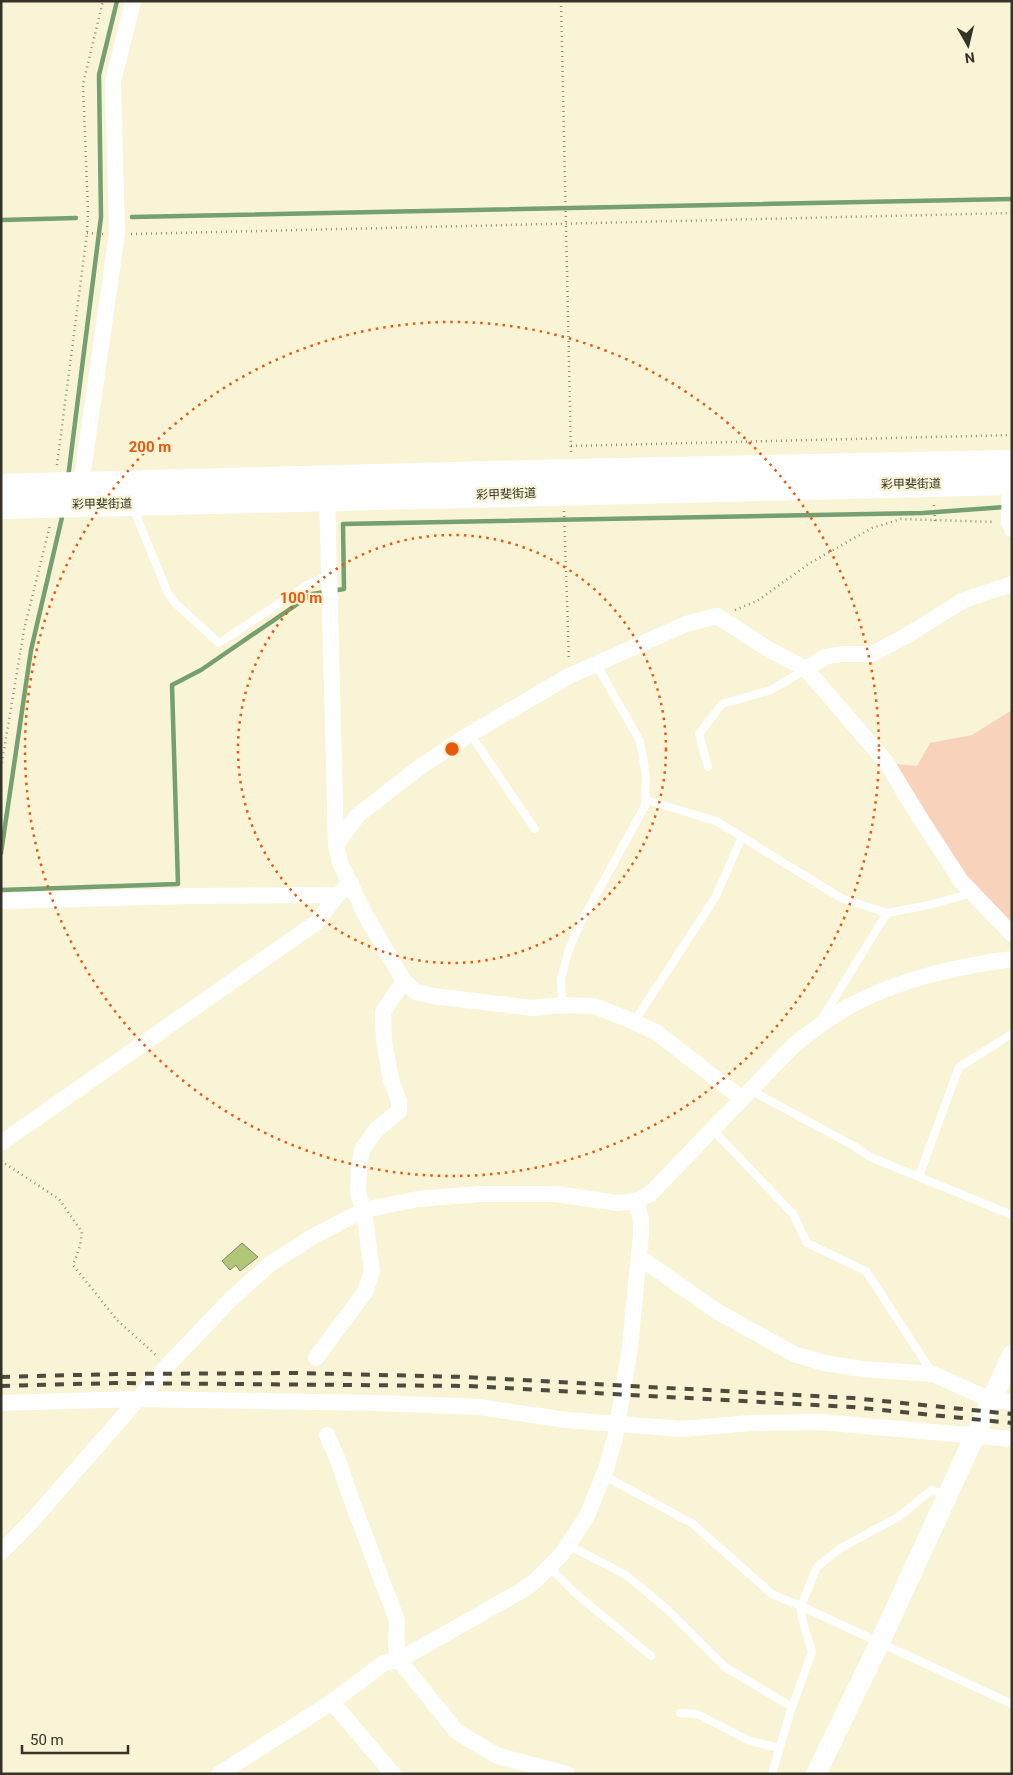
<svg xmlns="http://www.w3.org/2000/svg" width="1013" height="1775" font-family="Roboto,'Noto Sans JP',sans-serif">
<style>
.green{fill:#f8d2ba}
.lines{fill:none;stroke-linecap:round;stroke-linejoin:round}
.stream{stroke:#75a06f;stroke-width:4.5}
.building{fill:#b2c776;stroke:#7d856b}
.path{stroke:#908d79;stroke-width:2.5;stroke-dasharray:1 4;stroke-linecap:butt}
.service{stroke:#fff;stroke-width:8}
.minor{stroke:#fff;stroke-width:16}
.tertiary{stroke:#fff;stroke-width:20}
.trunk{stroke:#fff;stroke-width:26}
.rail{stroke:#4e4b3e;stroke-width:4;stroke-dasharray:9 9;stroke-linecap:butt}
.ring{fill:none;stroke:#e8590c;stroke-width:2.5;stroke-dasharray:2.5 5}
.labels{text-anchor:middle;stroke-width:4.5;stroke-linejoin:round;paint-order:stroke}
.street-label{font-size:12px;fill:#353328;stroke:#f9f4d6}
.centre{fill:#e8590c;stroke:#f9f4d6;stroke-width:2.5}
.ring-label{font-size:15px;text-anchor:middle;font-weight:bold;fill:#e8590c;stroke:#f9f4d6;stroke-width:4.5;stroke-linejoin:round;paint-order:stroke}
</style>
<rect width="100%" height="100%" fill="#f9f4d6"/>
<path class="green" d="M1012,710V926L964,874L896,764L917,766L930,743L972,735Z"/>
<g class="lines">
<g class="stream">
<path d="M132,217L1012,199"/>
<path d="M1,220L76,218"/>
<path d="M68,478L101,217L99,75L117,1"/>
<path d="M1,853L31,650L63,513"/>
<path d="M1,890L178,884L172,685L201,670L312,594L344,589L343,524L923,513L1005,507"/>
</g>
</g>
<path class="building" d="M242,1243L258,1257L240,1271L236,1265L230,1270L222,1261Z"/>
<g class="lines">
<g class="path">
<path d="M561,1L571,452"/>
<path d="M87,233L103,234"/>
<path d="M131,234L1012,213"/>
<path d="M571,446L1012,435"/>
<path d="M57,465L87,233L88,212L83,84L103,1"/>
<path d="M934,505L935,521"/>
<path d="M564,511L569,661"/>
<path d="M735,610L757,601L810,563L872,528L901,519L995,522"/>
<path d="M1,768L24,630L50,525"/>
<path d="M1,1161L59,1199L82,1232L80,1246L73,1265L117,1320L157,1356"/>
</g>
<g class="service">
<path d="M133,508L168,593L175,603L219,643L307,585L329,574"/>
<path d="M470,734L535,829"/>
<path d="M708,767L699,734L722,704L771,690L806,669"/>
<path d="M646,800L716,821L841,898L887,913L929,905L972,893"/>
<path d="M562,1005L561,978L569,949L581,922L645,806L646,776L640,741L596,664"/>
<path d="M821,1020L887,913"/>
<path d="M634,1022L716,896L742,837"/>
<path d="M750,1090L854,1146L870,1157L1012,1215"/>
<path d="M712,1129L793,1214L807,1243L866,1271L933,1374"/>
<path d="M919,1176L959,1067L1012,1034"/>
<path d="M603,1475L693,1524L772,1594L801,1606L1012,1704"/>
<path d="M568,1545L626,1575L668,1610L725,1667L792,1707"/>
<path d="M549,1567L574,1592L651,1656"/>
<path d="M680,1713L697,1714L750,1741L779,1748"/>
<path d="M772,1774L790,1713L812,1652L802,1619L801,1606L817,1567L839,1549L898,1517L932,1490L947,1496"/>
</g>
<g class="minor">
<path d="M1012,476L1010,482L1009,522L1012,529"/>
<path d="M81,485L117,234L113,81L133,1"/>
<path d="M327,491L336,845L340,863L366,916L404,981L416,992L433,996L533,1008L562,1005L594,1006L625,1018L656,1032L741,1098"/>
<path d="M806,669L825,657L841,654H872L906,636L964,600L1012,584"/>
<path d="M336,845L358,815L420,767L470,734L569,676L686,624L717,616L768,649L806,669L886,762L920,818L961,881L1012,934"/>
<path d="M1,901L189,896L337,895"/>
<path d="M1,1143L317,922L337,895L351,883"/>
<path d="M639,1257L718,1312L794,1354L824,1363L862,1369L933,1374L991,1400L1012,1402"/>
<path d="M316,1358L365,1292L372,1271L364,1210L358,1193L359,1166L363,1148L376,1130L399,1111V1101L391,1080L384,1040L383,1012L404,981"/>
<path d="M1,1403L139,1399L382,1403L479,1407L566,1420L683,1429L750,1423L820,1422L1012,1439"/>
<path d="M327,1435L338,1460L350,1496L397,1620C397,1634 394,1646 399,1660L457,1732L498,1756L567,1774"/>
<path d="M1,1552L30,1523L167,1366L231,1299L270,1264L314,1236L364,1210L418,1199L479,1194H555L618,1203L636,1201L650,1194L794,1045C810,1032 827,1020 844,1009C895,980 954,967 1012,959"/>
<path d="M332,1702L393,1774"/>
<path d="M219,1774L332,1702L384,1663L399,1660L521,1591L535,1581L562,1554L587,1516L606,1469L615,1438L630,1347L641,1234V1219L636,1201"/>
</g>
<path class="tertiary" d="M816,1774L880,1642L1012,1355"/>
<g class="trunk">
<path d="M1,487L571,472L1010,463"/>
<path d="M1,506L1012,482"/>
</g>
<g class="rail">
<path d="M1,1377L116,1374L297,1373L466,1377L853,1398L1012,1414"/>
<path d="M1,1386L115,1383L467,1386L852,1407L1012,1423"/>
</g>
</g>
<g class="ring">
<circle cx="452" cy="749" r="214"/>
<circle cx="452" cy="749" r="427"/>
</g>
<g class="labels">
<g class="street-label">
<text transform="translate(911 484) rotate(-1)" y="4">彩甲斐街道</text>
<text transform="translate(506 494) rotate(-2)" y="4">彩甲斐街道</text>
<text transform="translate(102 504) rotate(-1)" y="4">彩甲斐街道</text>
</g>
</g>
<circle cx="452" cy="749" r="8" class="centre"/>
<g class="ring-label">
<text x="150" y="452">200 m</text>
<text x="301" y="603">100 m</text>
</g>
<rect width="1013" height="1775" fill="none" stroke="#353328" stroke-width="5"/>
<g transform="translate(968 45) rotate(172)" stroke="#f9f4d6" stroke-width="4" paint-order="stroke">
<path d="M0-4L9 19L0 12L-9 19Z" fill="#353328"/>
<text y="-8" font-size="14" font-weight="bold" text-anchor="middle" fill="#353328">N</text>
</g>
<path d="M22 1745v8h106v-8" fill="none" stroke="#353328" stroke-width="2.5"/>
<text x="30" y="1745" font-size="15" fill="#353328" stroke="#f9f4d6" stroke-width="4" paint-order="stroke">50 m</text>
</svg>
